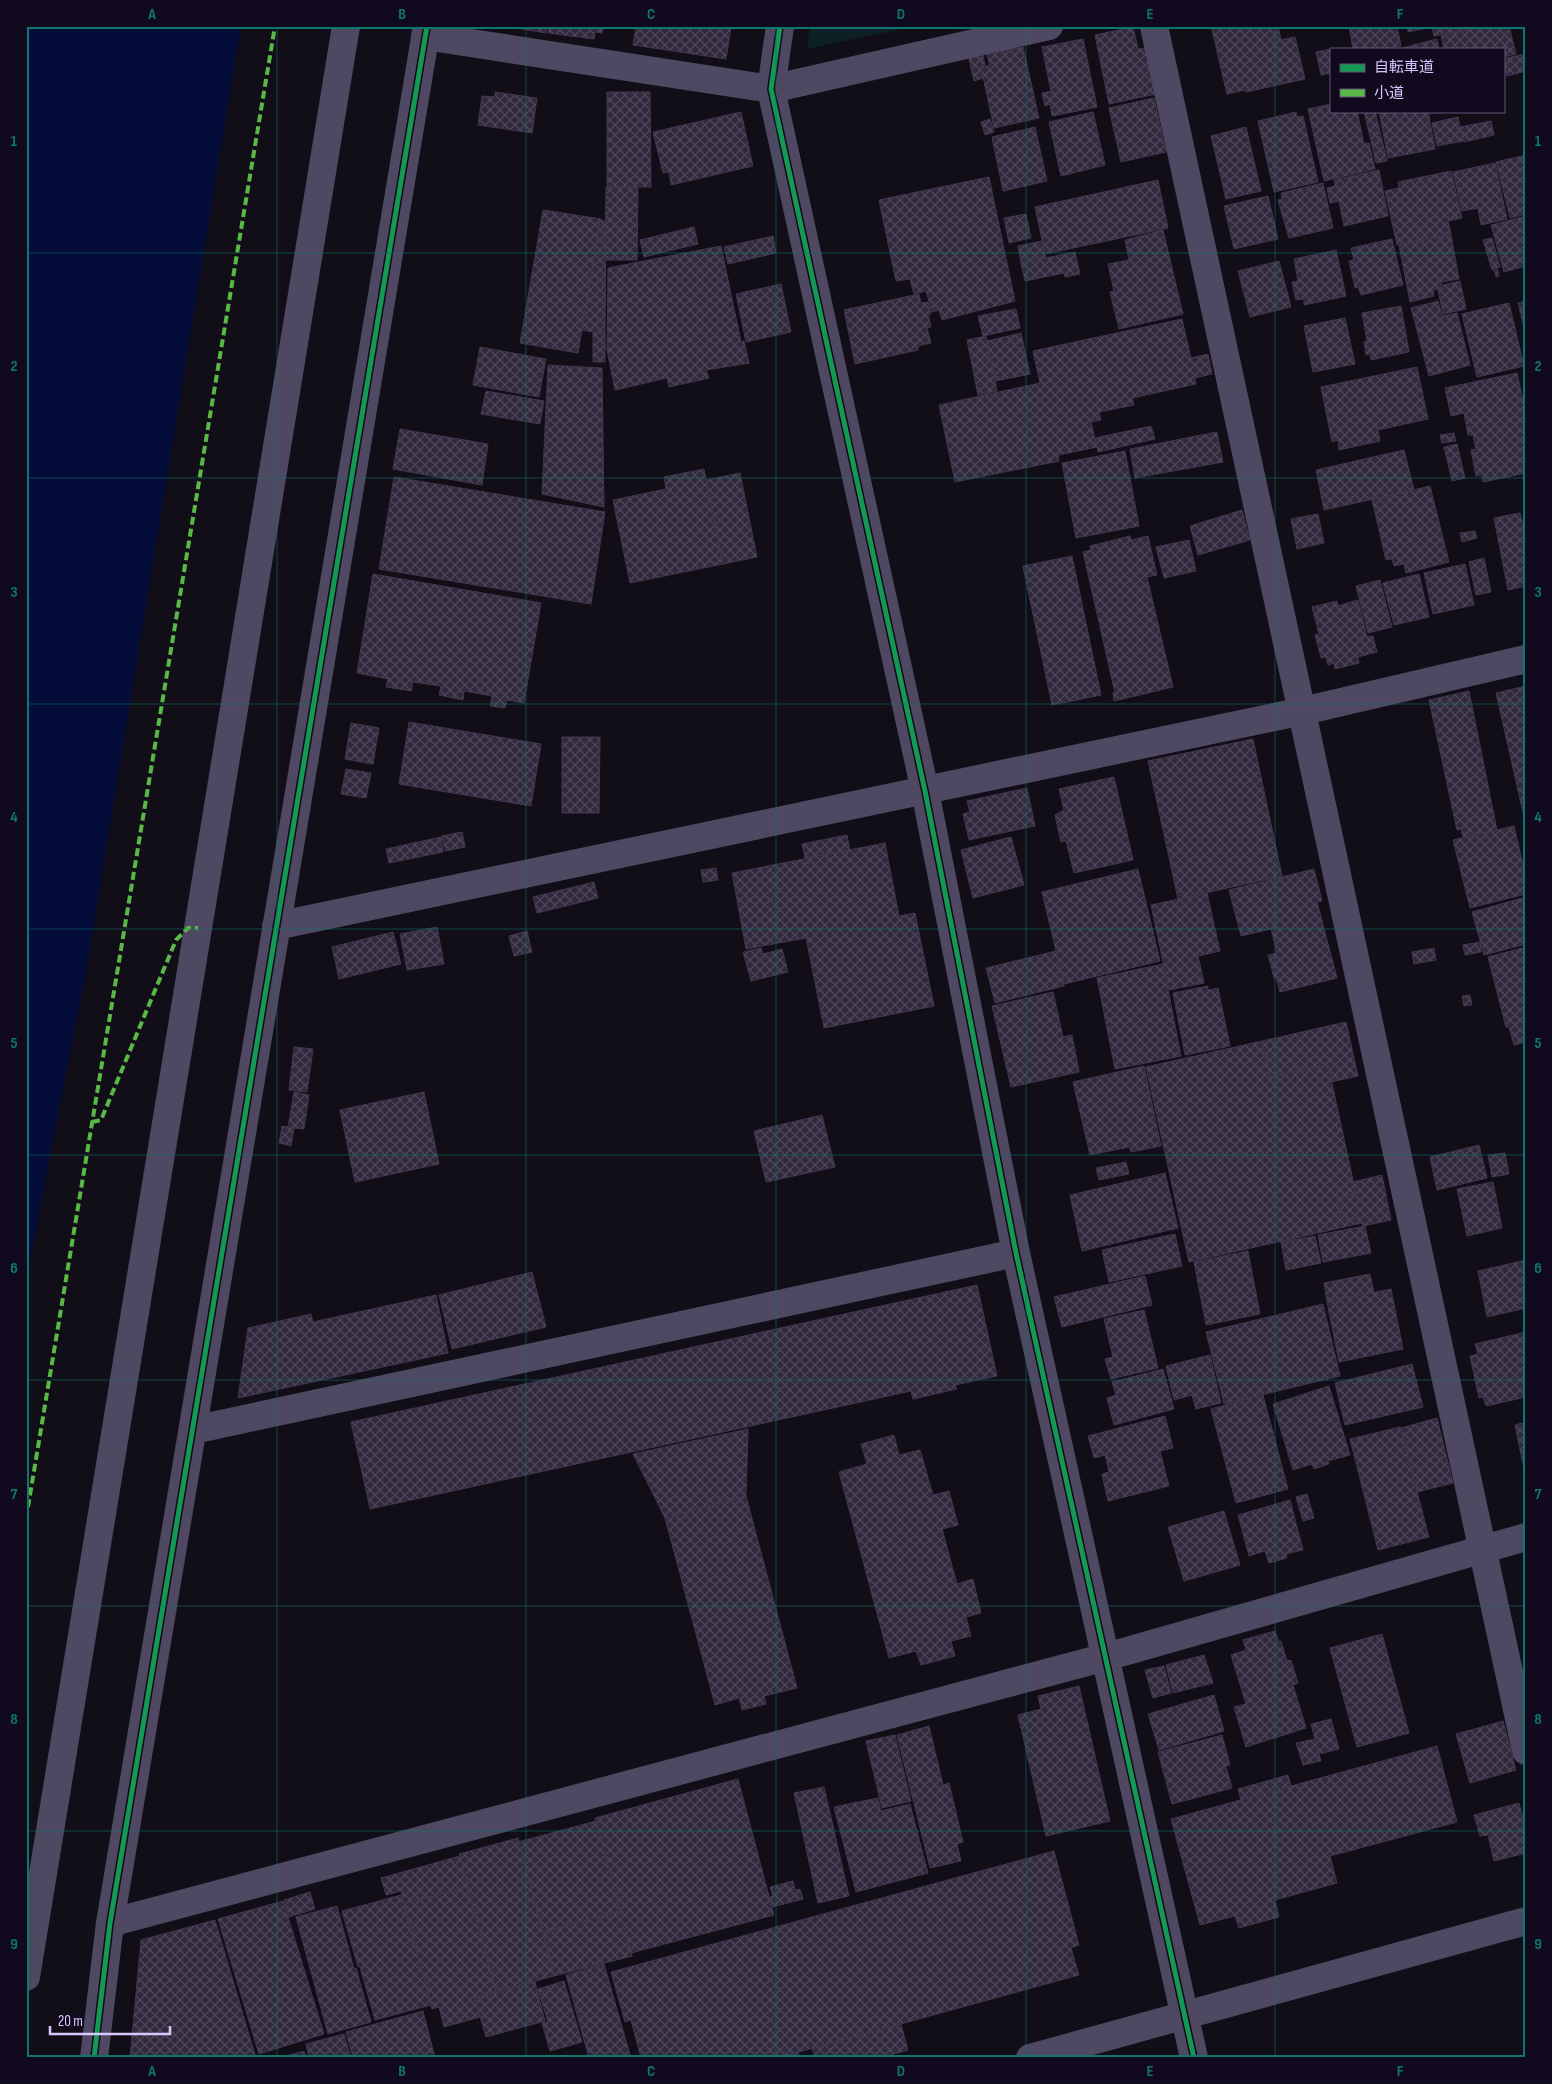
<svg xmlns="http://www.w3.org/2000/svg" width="1552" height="2084" font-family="'Sofia Sans Condensed','Noto Sans JP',sans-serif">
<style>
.park{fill:#0d2026}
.water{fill:#040d39}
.building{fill:url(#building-cross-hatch);stroke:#40374e}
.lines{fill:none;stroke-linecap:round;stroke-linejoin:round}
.minor{stroke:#4f4863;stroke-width:28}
.quiet{stroke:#58b947;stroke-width:4;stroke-dasharray:8 4;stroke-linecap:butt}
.cycleway-casing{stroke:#11091d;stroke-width:8}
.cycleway{stroke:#139951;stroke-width:5}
.grid{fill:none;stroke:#0f766e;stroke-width:1;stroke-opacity:0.55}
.neatline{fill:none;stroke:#0f766e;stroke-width:2}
.grid-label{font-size:16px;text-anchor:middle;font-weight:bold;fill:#0f766e}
</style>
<defs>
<pattern id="building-cross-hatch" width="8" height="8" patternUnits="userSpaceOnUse" patternTransform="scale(1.25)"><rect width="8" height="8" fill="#312a3c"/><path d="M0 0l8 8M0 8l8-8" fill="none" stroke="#4e4759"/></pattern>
</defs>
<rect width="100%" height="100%" fill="#120e18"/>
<path class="park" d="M810,26H916L807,49Z"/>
<path class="water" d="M26,26H241L87,966L26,1281Z"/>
<g class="building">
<path d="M503,26H547L546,33Z"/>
<path d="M549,26H603L602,33L595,32L594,39L548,33Z"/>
<path d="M636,26H716L731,28L726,59L633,45Z"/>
<path d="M1211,26H1278L1281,40L1295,37L1305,79L1246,92L1245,90L1227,94Z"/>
<path d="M1349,26H1397L1401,46L1387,49H1353Z"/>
<path d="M1407,26H1474V28L1434,36L1432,27L1408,32Z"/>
<path d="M1482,26H1509L1516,54L1503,57V49H1444L1441,36Z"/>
<path d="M1133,27L1138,49L1146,48L1156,94L1109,104L1095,35Z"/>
<path d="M1083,39L1097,107L1052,116L1050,104L1045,106L1042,93L1051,91L1042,47Z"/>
<path d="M1437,39L1439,49H1398Z"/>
<path d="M1023,47L1039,118L994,128L981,67L990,65L987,55Z"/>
<path d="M1331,49V73L1321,75L1316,52Z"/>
<path d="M982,52L985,65L980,67L983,78L974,81L968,55Z"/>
<path d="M1524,54L1526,71L1507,76L1503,59Z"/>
<path d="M495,92L537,98L532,133L478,125L482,96L495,97Z"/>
<path d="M607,92H650L651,187H607Z"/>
<path d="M1154,98L1166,152L1121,162L1109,108Z"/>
<path d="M1331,104V111H1357L1364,144L1369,143L1375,169L1324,181L1308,109Z"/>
<path d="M1364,111H1375L1387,161L1376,163Z"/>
<path d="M1379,111H1428L1435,149L1388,158Z"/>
<path d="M741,112L753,166L671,185L669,172L663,173L653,132Z"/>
<path d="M1093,112L1105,165L1061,176L1049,122Z"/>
<path d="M1296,112L1297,117L1303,116L1318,182L1274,192L1258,121Z"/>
<path d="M1458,117L1463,141L1437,146L1432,123Z"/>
<path d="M990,119L994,132L985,135L981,122Z"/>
<path d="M1491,121L1494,135L1464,142L1460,127Z"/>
<path d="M1035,127L1047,181L1003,191L992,137Z"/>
<path d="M1246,127L1261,191L1226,199L1211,136Z"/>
<path d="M1526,155V214L1510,218L1496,162Z"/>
<path d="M1495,163L1507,219L1481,225L1478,208L1462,211L1453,172Z"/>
<path d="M1379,170L1388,216L1344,226L1339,201L1330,203L1327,188L1335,186L1334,180Z"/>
<path d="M1451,171L1462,218L1448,221L1451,234L1397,245L1385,191L1399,188L1398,182Z"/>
<path d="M989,177L1015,301L942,320L939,310L932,312L926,291L914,294L910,279L896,281L879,200Z"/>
<path d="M1158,180L1168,228L1045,254L1035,207Z"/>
<path d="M1323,183L1333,228L1289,238L1278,200L1282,199L1281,193Z"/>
<path d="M606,187L638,188L637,260H605Z"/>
<path d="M1268,196L1278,239L1234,249L1224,206Z"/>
<path d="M543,210L601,219L578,353L520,343Z"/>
<path d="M1026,214L1031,238L1009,243L1004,218Z"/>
<path d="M1526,216V266L1504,272L1491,225Z"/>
<path d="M600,220L606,221L605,334L582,330Z"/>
<path d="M694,227L698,244L644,257L640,240Z"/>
<path d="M1163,230L1183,314L1119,329L1110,292L1114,291L1108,264L1129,260L1125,240Z"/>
<path d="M1451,235L1459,279L1441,282L1443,288L1433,290L1434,296L1410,302L1399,245Z"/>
<path d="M773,236L776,253L728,264L724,247Z"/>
<path d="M1492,238L1500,267L1497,268L1499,276L1496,277L1494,269L1492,270L1483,240Z"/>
<path d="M1392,239L1403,285L1361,295L1358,287L1355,288L1349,261L1354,260L1351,248Z"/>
<path d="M1042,241L1046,258L1021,263L1018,246Z"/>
<path d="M721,246L741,342L744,341L749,363L706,370L709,378L669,387L667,378L615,390L607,350L608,268Z"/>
<path d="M1336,250L1346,296L1304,305V299L1296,300L1292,282L1298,281L1294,259Z"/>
<path d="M1075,252L1080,274L1065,277L1064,273L1025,281L1021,263Z"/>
<path d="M1279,261L1291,307L1250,317L1238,271Z"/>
<path d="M1460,281L1466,309L1443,314L1438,290L1445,288L1443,285Z"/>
<path d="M781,284L791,332L746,342L736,294Z"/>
<path d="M919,294L921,303L928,302L931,314H928L931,327L927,328L931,343L918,346V350L855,364L844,310Z"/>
<path d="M1438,301L1442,316L1457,313L1470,365L1429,376L1411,308Z"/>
<path d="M1526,301V336L1518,303Z"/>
<path d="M1509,303L1524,366L1477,377L1462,314Z"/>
<path d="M1401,306L1409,352L1371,360L1370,354L1366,355L1364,342L1367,341L1362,313Z"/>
<path d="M1016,309L1020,328L983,336L978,316Z"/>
<path d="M1345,318L1355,364L1313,372L1304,326Z"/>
<path d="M1182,319L1191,358L1208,354L1212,374L1195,378L1196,384L1132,398L1134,405L1099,412L1101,420L1091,422L1097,447L1058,455L1059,461L955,482L939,405L1040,383L1033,351Z"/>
<path d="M593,332L605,334V362H593Z"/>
<path d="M1021,333L1030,374L996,381L987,341Z"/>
<path d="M986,336L997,391L978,395L967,340Z"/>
<path d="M480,347L546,359L539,397L473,385Z"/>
<path d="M548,365L602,368L604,507L542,494Z"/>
<path d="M1417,367L1428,419L1378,430L1380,441L1339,450L1338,440L1332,442L1321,387Z"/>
<path d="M1517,373L1526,414V473L1483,482L1482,475L1476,476L1471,450L1476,449L1473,435H1468L1464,413L1451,416L1445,388Z"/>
<path d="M486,391L544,401L540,424L481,414Z"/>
<path d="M1151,426L1155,439L1098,452L1095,438Z"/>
<path d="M400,429L488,444L482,485L393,469Z"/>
<path d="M1217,432L1223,462L1135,478L1130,449Z"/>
<path d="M1454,433L1456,441L1442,443L1440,435Z"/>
<path d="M1457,444L1465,478L1452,481L1444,447Z"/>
<path d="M1404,450L1414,490L1324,510L1316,470Z"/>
<path d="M1125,451L1139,526L1076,538L1062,463Z"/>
<path d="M704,469L723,564L630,583L613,500L666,489L664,477Z"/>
<path d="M740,473L757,557L723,564L706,480Z"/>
<path d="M394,477L605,512L591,604L379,569Z"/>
<path d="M1430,486L1449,562L1406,573L1404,564L1394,566L1392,559L1386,560L1372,500Z"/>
<path d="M1242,510L1250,540L1198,555L1190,526Z"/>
<path d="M1520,513L1524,529H1526V586L1508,590L1494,518Z"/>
<path d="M1318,514L1324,543L1297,549L1291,519Z"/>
<path d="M1475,531L1477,538L1462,542L1460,533Z"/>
<path d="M1130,536L1131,540L1148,536L1157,575L1147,577L1173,687L1114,701L1113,693H1115L1083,552L1091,550L1090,546Z"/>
<path d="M1189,540L1196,571L1164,578L1156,547Z"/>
<path d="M1072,556L1101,695L1052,705L1023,566Z"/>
<path d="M1484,558L1491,592L1476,595L1469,562Z"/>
<path d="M1465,564L1474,605L1433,614L1424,573Z"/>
<path d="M373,574L541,603L524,703L507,700L505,708L490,706L492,696L464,691L463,700L439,695L441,686L413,682L411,691L386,687L388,679L357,673Z"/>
<path d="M1419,574L1429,617L1394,625L1383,583Z"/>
<path d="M1380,580L1392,627L1368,633L1356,586Z"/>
<path d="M1358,600L1367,637L1373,636L1377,652L1358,657L1359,663L1335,669L1334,663L1328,665L1326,657L1321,658L1315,635L1319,634L1312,607L1337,601L1338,606Z"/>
<path d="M1526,686V826L1496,693Z"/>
<path d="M1469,691L1497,830L1463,837L1461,829L1457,830L1429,700Z"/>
<path d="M409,722L541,744L531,806L399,784Z"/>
<path d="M351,723L379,728L373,764L345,759Z"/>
<path d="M562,737H600L599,813H562Z"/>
<path d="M1253,739L1282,876L1178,899L1148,761Z"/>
<path d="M346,769L371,773L366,798L341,794Z"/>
<path d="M1114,777L1133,860L1074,873L1066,841L1061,842L1055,815L1064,810L1059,789Z"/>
<path d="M1027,788L1035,826L969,840L963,814L970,812L967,801Z"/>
<path d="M1514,826L1524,869L1522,870L1526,894L1470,908L1453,840Z"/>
<path d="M462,832L465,847L445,851L442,836Z"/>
<path d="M847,835L850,850L805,858L802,844Z"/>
<path d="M441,837L443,852L389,863L386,849Z"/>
<path d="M1011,837L1024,885L973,898L961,850Z"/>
<path d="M885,843L899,916L915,913L934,1006L824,1028L806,938L746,949L732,873Z"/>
<path d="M716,868L718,880L703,882L701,870Z"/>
<path d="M1138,869L1160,961L1064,984L1042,892Z"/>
<path d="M1314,869L1322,901L1317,902L1337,978L1280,992L1276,977L1274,978L1268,955L1277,953L1271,929L1241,936L1229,890Z"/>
<path d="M594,882L598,898L537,913L533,897Z"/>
<path d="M1207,893L1220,951L1198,956L1204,983L1169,990L1151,905Z"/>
<path d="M1526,897V944L1484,955L1472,912Z"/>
<path d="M437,927L444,964L407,970L400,934Z"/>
<path d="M527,931L532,952L514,956L509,936Z"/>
<path d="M393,932L401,964L339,979L332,947Z"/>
<path d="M1480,942L1481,952L1465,955L1463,945Z"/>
<path d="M1526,947V1042L1514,1045L1509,1027H1506L1488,957Z"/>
<path d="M761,948L763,954L782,949L788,972L751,981L743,952Z"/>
<path d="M1434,948L1436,960L1414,964L1412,952Z"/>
<path d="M1056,951L1064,986L995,1003L986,968Z"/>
<path d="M1163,964L1181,1056L1115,1069L1097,978Z"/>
<path d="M1208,986V990L1218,988L1230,1046L1185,1055L1173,993Z"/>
<path d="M1053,992L1063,1037L1072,1035L1079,1072L1011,1087L992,1006Z"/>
<path d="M1470,995L1472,1005L1464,1006L1462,996Z"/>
<path d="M1346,1022L1358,1076L1331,1082L1328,1065L1270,1077L1262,1041Z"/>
<path d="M1262,1041L1270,1077L1328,1065L1356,1194L1337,1198L1342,1221L1361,1217L1362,1223L1189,1262L1146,1067Z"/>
<path d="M294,1047L313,1049L307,1092L289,1090Z"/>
<path d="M1144,1066L1161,1146L1131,1152L1129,1147L1090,1155L1073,1082Z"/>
<path d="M294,1092L309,1095L304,1129L294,1128L291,1146L279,1143L282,1126L288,1127Z"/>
<path d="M424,1092L439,1164L355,1182L340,1110Z"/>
<path d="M822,1115L835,1167L766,1182L754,1131Z"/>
<path d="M1479,1145L1487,1178L1437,1190L1430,1157Z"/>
<path d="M1505,1153L1509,1174L1492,1177L1488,1155Z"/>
<path d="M1126,1162L1129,1174L1099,1180L1096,1168Z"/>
<path d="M1165,1173L1178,1228L1082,1251L1070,1195Z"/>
<path d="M1382,1175L1391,1220L1363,1226L1361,1217L1342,1221L1337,1198L1356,1194L1353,1182Z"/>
<path d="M1493,1182L1502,1228L1467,1236L1457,1189Z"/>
<path d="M1365,1226L1371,1253L1323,1262L1318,1235Z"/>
<path d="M1175,1234L1182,1266L1109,1282L1102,1250Z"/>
<path d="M1315,1236L1321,1263L1286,1270L1281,1242Z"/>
<path d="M1248,1251L1260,1314L1206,1325L1194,1262Z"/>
<path d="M1526,1260V1308L1487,1317L1478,1271Z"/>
<path d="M532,1272L546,1327L452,1349L439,1295Z"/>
<path d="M1370,1274L1374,1293L1327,1302L1324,1283Z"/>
<path d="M1145,1276L1152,1305L1062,1327L1054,1297Z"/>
<path d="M977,1285L997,1376L955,1385L957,1389L913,1399L911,1391L370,1509L351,1422Z"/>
<path d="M1391,1289L1403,1349L1339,1362L1327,1302Z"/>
<path d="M436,1295L448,1353L238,1398L248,1328L311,1314L313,1322Z"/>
<path d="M1323,1304L1340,1376L1224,1404L1206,1332Z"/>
<path d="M1144,1310L1158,1368L1111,1379L1105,1359L1113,1357L1104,1319Z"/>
<path d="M1526,1332V1397L1486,1406L1483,1397L1479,1398L1470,1356L1478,1354L1475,1344Z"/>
<path d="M1210,1355L1221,1403L1196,1409L1192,1395L1174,1400L1166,1366Z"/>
<path d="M1412,1364L1423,1407L1345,1425L1335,1383Z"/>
<path d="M1163,1369L1174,1409L1114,1425L1107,1398L1116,1395L1112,1382Z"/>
<path d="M1329,1386L1350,1455L1328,1461L1329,1464L1314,1469L1312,1464L1293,1470L1273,1404Z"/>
<path d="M1263,1395L1288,1489L1236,1503L1211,1409Z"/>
<path d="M1165,1416L1173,1448L1160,1451L1169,1486L1108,1501L1102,1474L1109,1472L1105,1455L1094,1458L1088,1436Z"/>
<path d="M1437,1418L1453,1483L1417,1492L1401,1428Z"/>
<path d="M1526,1422V1468L1524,1469L1515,1425Z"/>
<path d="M1400,1427L1429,1537L1378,1550L1350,1439Z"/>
<path d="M748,1429L746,1496L665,1518L633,1454Z"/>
<path d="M894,1435L899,1455L920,1450L933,1495L949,1491L958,1525L942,1529L957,1584L973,1579L981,1613L966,1617L971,1636L951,1641L955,1656L921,1665L916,1651L889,1658L839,1472L867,1464L861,1444Z"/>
<path d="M1307,1494L1314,1518L1303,1521L1296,1497Z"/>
<path d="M746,1496L797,1688L764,1696L766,1704L742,1710L739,1698L715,1705L665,1518Z"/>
<path d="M1290,1500L1303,1550L1286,1554L1287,1558L1269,1563L1265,1551L1249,1556L1238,1515Z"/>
<path d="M1224,1511L1240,1565L1184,1581L1168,1527Z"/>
<path d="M1275,1631L1279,1642L1281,1641L1287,1661L1291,1660L1298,1683L1293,1685L1306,1728L1246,1747L1234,1707L1246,1704L1231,1655L1246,1650L1243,1640Z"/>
<path d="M1382,1634L1409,1733L1357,1747L1330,1648Z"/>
<path d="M1204,1655L1213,1683L1173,1693L1166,1665Z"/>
<path d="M1164,1666L1171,1693L1153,1698L1145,1670Z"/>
<path d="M1079,1686L1110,1821L1046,1836L1018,1715L1041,1709L1038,1696Z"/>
<path d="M1214,1695L1224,1731L1159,1750L1148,1714Z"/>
<path d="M1331,1719L1339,1749L1319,1754L1311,1724Z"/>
<path d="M1503,1721L1516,1770L1470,1783L1456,1734Z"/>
<path d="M929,1726L943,1785L949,1783L963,1842L957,1844L961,1861L930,1868L897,1735Z"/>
<path d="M895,1735L911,1801L882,1808L866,1741Z"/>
<path d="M1222,1735L1230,1765L1226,1766L1232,1788L1172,1804L1158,1752Z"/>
<path d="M1315,1739L1321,1761L1303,1765L1296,1743Z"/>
<path d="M1437,1746L1457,1822L1330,1856L1337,1883L1275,1900L1279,1917L1239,1928L1235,1916L1200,1925L1171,1819Z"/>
<path d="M1288,1775L1291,1786L1241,1800L1238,1789Z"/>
<path d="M738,1779L774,1915L631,1953L595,1818Z"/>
<path d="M824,1787L849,1896L818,1903L794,1793Z"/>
<path d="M878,1798L881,1811L910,1804L928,1873L856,1892L834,1807Z"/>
<path d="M1519,1803L1526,1829V1853L1494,1861L1488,1835L1480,1836L1474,1815Z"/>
<path d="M596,1821L620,1911L543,1932L518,1842Z"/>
<path d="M518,1838L554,1976L496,1992L459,1854Z"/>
<path d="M1054,1851L1079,1945L1071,1948L1079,1975L777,2058H641L631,2020L625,2022L611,1972Z"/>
<path d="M460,1856L468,1887L404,1904L401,1891L386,1895L381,1878Z"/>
<path d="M793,1881L795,1890L800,1889L803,1899L772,1907L769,1897L773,1896L770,1887Z"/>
<path d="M468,1887L496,1992L475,1998L480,2017L444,2027L439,2007L432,2009L404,1904Z"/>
<path d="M310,1892L315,1909L289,1917L284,1900Z"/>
<path d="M401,1895L431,2005L375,2020L360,1967H358L342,1911Z"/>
<path d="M283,1901L324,2034L259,2054L218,1919Z"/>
<path d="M337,1906L354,1969L356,1968L371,2022L328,2034L296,1917Z"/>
<path d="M620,1911L632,1956L554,1976L543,1932Z"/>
<path d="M215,1920L256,2058H130L141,1940Z"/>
<path d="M604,1964L631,2058H589L566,1975Z"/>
<path d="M564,1981L582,2042L550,2051L542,2023L548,2022L538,1989Z"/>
<path d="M535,1982L545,2021L486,2037L475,1998Z"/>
<path d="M423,2011L435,2058H353L346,2032Z"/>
<path d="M901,2024L908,2050L879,2058H815L812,2048Z"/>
<path d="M344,2034L351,2058H309L306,2044Z"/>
<path d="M304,2051L306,2058H279Z"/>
<path d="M798,2052L799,2058H777Z"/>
</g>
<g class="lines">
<g class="minor">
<path d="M780,26L771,89L925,791L1016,1253L1194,2058"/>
<path d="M1154,26L1526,1751"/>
<path d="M425,36L771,89L1049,26"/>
<path d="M276,926L1303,711L1526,659"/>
<path d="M193,1430L1016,1253"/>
<path d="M110,1923L1106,1657L1526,1537"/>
<path d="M26,1977L346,26"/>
<path d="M94,2058L110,1923L427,26"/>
<path d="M1030,2058L1526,1921"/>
</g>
<g class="quiet">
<path d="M92,1122L101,1120L176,940L188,928H198"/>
<path d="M26,1519L275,26"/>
</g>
<defs>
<g id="cycleway">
<path d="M780,26L771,89L925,791L1016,1253L1194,2058"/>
<path d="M94,2058L110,1923L427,26"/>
</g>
</defs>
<use href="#cycleway" class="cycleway-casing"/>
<use href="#cycleway" class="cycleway"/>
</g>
<path class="grid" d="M277,26V2058M526,26V2058M776,26V2058M1026,26V2058M1275,26V2058M26,253H1526M26,478H1526M26,704H1526M26,929H1526M26,1155H1526M26,1380H1526M26,1606H1526M26,1831H1526"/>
<rect width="1552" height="2084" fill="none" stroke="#11091d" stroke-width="55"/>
<rect x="1330" y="48" width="175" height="65" fill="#11091d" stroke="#615577"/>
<rect x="1340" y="64" width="25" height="8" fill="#139951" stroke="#615577"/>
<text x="1374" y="72" font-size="15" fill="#d8c6ff">自転車道</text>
<rect x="1340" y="89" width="25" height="8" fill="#58b947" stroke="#615577"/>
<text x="1374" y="98" font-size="15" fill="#d8c6ff">小道</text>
<path d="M50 2026v8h120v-8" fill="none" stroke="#d8c6ff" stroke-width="2.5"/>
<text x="58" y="2026" font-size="15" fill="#d8c6ff" stroke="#11091d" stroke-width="4" paint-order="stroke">20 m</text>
<rect x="28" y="28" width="1496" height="2028" class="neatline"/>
<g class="grid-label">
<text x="152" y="19">A</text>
<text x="402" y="19">B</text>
<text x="651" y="19">C</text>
<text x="901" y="19">D</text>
<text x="1150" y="19">E</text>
<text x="1400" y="19">F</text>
<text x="14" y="146">1</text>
<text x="1538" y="146">1</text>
<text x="14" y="371">2</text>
<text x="1538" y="371">2</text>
<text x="14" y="597">3</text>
<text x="1538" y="597">3</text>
<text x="14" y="822">4</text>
<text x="1538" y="822">4</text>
<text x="14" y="1048">5</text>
<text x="1538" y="1048">5</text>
<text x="14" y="1273">6</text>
<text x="1538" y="1273">6</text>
<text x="14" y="1499">7</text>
<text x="1538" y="1499">7</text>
<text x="14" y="1724">8</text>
<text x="1538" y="1724">8</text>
<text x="14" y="1949">9</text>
<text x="1538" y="1949">9</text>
<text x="152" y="2076">A</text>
<text x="402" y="2076">B</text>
<text x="651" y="2076">C</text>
<text x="901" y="2076">D</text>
<text x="1150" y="2076">E</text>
<text x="1400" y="2076">F</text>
</g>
</svg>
